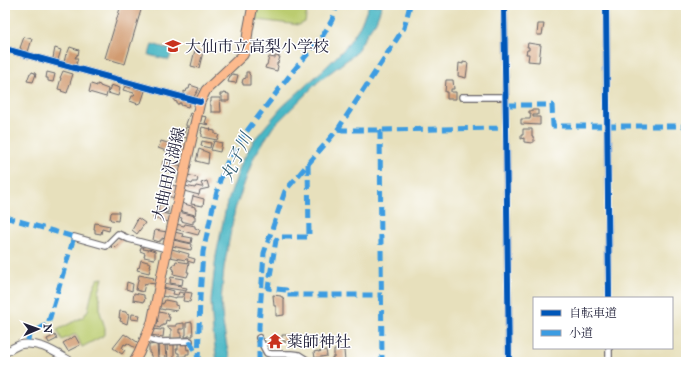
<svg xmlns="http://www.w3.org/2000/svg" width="691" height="367" font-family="'IM FELL Great Primer','Noto Serif JP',serif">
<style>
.green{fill:#bbcc6f;stroke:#6e7755}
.water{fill:#4ab7c5;stroke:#366c80}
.building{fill:#d19b71}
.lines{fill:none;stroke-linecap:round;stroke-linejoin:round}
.minor-casing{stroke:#676468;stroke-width:8}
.tertiary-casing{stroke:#676468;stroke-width:9}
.primary-casing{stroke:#676468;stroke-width:11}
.minor{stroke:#fff;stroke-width:5.5}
.tertiary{stroke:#fff;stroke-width:7}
.primary{stroke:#fcba8d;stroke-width:9}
.quiet{stroke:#3c9ce2;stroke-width:5;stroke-dasharray:10 5;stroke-linecap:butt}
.cycleway-casing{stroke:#fff;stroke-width:8}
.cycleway{stroke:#0057b8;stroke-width:6}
.labels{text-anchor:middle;stroke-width:3;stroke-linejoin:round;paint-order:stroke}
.poi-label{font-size:16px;fill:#22223b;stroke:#fff;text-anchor:start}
.street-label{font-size:16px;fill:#22223b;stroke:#fff}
.water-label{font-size:17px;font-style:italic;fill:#325e72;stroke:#fff}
</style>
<rect width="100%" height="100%" fill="#fff"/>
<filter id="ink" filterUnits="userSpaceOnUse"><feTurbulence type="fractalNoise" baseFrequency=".025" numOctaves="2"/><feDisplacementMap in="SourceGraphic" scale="8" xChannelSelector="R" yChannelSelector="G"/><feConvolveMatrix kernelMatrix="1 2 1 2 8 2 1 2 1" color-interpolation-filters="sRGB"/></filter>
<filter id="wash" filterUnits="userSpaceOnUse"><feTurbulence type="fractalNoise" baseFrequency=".012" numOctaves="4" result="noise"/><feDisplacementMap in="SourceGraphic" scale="16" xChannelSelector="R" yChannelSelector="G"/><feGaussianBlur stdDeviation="0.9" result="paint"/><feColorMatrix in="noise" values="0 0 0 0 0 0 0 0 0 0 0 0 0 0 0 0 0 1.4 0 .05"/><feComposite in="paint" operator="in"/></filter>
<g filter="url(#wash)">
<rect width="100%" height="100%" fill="#e7e0bc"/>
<g class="green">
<path d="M257,5H307V11L305,22L299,25L258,20L256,17Z"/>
<path d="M103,278L99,292L100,302V312L105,328V332L103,336L82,347L76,334L62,340L57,330L83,317L88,310L93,288L98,279Z"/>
</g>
<g class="water">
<path d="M369,5H382L376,21L368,32L355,54L319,81L273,127L254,157L235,209L224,267L221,301L223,323L227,347L231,362H217L213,333L211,301L216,256L226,207L241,164L254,140L282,107L323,70L346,47L360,26Z"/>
<path d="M152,44L172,50L169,60L149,55Z"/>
</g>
<g id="blocks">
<g class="building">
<path d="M121,5H134L133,7L141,10L125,64L105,58Z"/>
<path d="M538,24H544L542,35H537Z"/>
<path d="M24,37L32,39L28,52L21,50V48H20Z"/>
<path d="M528,43L541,45L539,62L528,61L529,54H526L527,50H529V47H527Z"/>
<path d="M70,47L79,50L78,55L77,54V56H76L75,58H78L76,65L64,62L66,54L67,55L68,52Z"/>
<path d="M55,48L61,50L58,60L53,58Z"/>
<path d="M195,50L203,52L199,68L191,66Z"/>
<path d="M275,56L280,57L278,63H277V65L278,66L277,71L265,68L266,65H267L269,57H270L275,58Z"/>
<path d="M463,62L468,63L466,78L458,76L459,63L463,64Z"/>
<path d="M63,71L73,74L67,93L61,91L62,90L58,89L61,78H60Z"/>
<path d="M32,72L35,73V74H36L33,82L27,81L30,73H32Z"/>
<path d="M47,72L55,74L53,82L48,81V78H46Z"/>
<path d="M246,72H249V74L250,75V85H243V83H242L243,79L246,78Z"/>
<path d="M232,74L238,75L236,83L228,82L230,76H231Z"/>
<path d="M446,80H453L454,89H451V92H456V99H447V92H445Z"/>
<path d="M91,84L97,86V84L100,85V86L108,89L106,97L89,92Z"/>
<path d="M111,85L120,88L118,96L108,93Z"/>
<path d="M190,85L199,88L197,92L193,98L184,94V91L186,92L187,89H189Z"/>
<path d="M125,86L131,88V87L145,91L141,103H139L138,104L130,101L132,96H134L135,95L134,94V93L123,90Z"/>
<path d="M223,93L229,94V101H222V96H220V94H223Z"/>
<path d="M211,98H220L221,112H211V105H210V102H211Z"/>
<path d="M174,99L181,100V99L190,101L188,107L181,105V103H179V104H177V102L174,101Z"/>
<path d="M531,110H538V115H533V117H540V125L521,124V119H530L531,113H529V111H531Z"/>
<path d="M190,113L195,115L192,125H190L189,126H186V124Z"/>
<path d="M202,116L207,117L205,123L209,124L208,125L200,123Z"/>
<path d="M186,127L192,129L188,138L182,137L183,134H184Z"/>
<path d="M202,127L211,129L210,130L215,131V134L219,135L217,140L202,137V134L201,133L202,131H201Z"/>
<path d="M523,129H532V136H533V138H534V142H532V143L524,142V138L521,139V135H523Z"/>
<path d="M161,141L171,144L169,152L158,148Z"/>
<path d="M202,141L211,143L210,148L201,146Z"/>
<path d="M214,141L222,143L220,152L211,150Z"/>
<path d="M177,145L187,148L185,154L174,152L175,147H177Z"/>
<path d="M199,149L209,153L208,164L196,161Z"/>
<path d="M163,161L182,166L181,171H180V172L177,171V173L171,170L170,172L166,171L167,168L162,166Z"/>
<path d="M188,175L198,178L197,182H193L192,184L186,182Z"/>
<path d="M207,181L209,188L200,190L199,195L184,191L185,186L195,188L196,186L201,187H203L201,183Z"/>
<path d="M170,185L178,186L175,198L162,195L163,193H164L165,187H166L167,186L170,187Z"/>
<path d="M193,196L204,199L203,206L191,204Z"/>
<path d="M181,203L195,207V209H196L195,215L180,211Z"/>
<path d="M159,204L168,207V213L158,211Z"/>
<path d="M112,212H119L118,221L111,220L110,219L111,213Z"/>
<path d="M158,212L170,215L169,222L153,218L155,214L157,215Z"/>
<path d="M179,212L195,216V221H193V224L181,221L182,218L178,217Z"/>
<path d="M138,218L145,223L137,234L132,230L137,221L136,220Z"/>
<path d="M95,223L110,226L109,231L102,229L101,234L95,233V229H94Z"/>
<path d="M176,224L184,226L185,224L195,226V228L200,230L198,235L175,229Z"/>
<path d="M155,230L167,232L165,239L162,238V240H160V242L153,240Z"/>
<path d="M174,232L183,234L182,236L192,238L191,243L173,239Z"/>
<path d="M120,237L121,238L123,241L115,248L114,247L113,248L110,245Z"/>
<path d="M173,240L192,244L191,250L172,246Z"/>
<path d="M141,247H144L143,249L149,250V249L155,251V259H154L144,257L145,253L140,251Z"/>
<path d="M172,249L189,254L188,257L195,259L194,263L187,261L188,259H186L185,260L170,257L171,255L169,254Z"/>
<path d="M141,260L151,263L150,266H151L149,273L137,270L138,267L139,268Z"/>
<path d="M176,261L189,263L187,272H189L187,277L173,274L174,269L172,268L173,264H175Z"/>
<path d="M139,275L154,278L153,279L157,280L156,284L147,283V285L145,284L143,292L136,290Z"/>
<path d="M171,277L183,279L182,285L170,283Z"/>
<path d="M127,282L133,284L132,291L126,289Z"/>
<path d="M163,283L181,286V287L187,288L186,291L162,287Z"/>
<path d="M163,288L174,291L173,294L178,295L179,292L183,293L182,297H176V298L167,296V297L161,296Z"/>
<path d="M185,292L192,293L190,302L183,301Z"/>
<path d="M134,293L144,295V298H145L144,302L133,300Z"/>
<path d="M273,295L281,296V297H283V299L284,300V315L276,316V306H274Z"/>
<path d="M165,300L175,302V305L178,306L177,311L165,309V310L157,308L158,303L163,304V303H164Z"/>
<path d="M120,311L126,312V313L129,314L127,324L120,321L121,318H119Z"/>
<path d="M159,312L169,314L168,317H170L169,321L166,320L165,325H163V326H161L160,328L153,326L154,323L157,324L158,321L154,320Z"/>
<path d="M132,314L140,315L139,320L131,319Z"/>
<path d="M192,322L193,336H188V337H185V335H186V323Z"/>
<path d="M184,323V329H179V333H181V338L171,339V329L168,328V326H176V324Z"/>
<path d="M152,329L161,330V329H164L163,337L151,335Z"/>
<path d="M124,334L127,336V335L140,344L137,349L127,343L126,345L124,344L122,348L125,350L122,354L113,348Z"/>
<path d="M55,335L57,339L49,343L47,339Z"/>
<path d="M282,335H291V342H284V340H282Z"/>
<path d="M75,336L80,345L68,351L63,343Z"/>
<path d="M178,343H186L187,350L189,349V354H186V356L179,357V353H177L176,349H178Z"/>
<path d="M157,344L158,359H152L150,353H149V345Z"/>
<path d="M158,344H165L166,359L159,358Z"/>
<path d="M167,344H174V362H168Z"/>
<path d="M326,350L327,356L315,358L314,352L318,351V352Z"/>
<path d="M334,350H344L345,362H333L332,357H334Z"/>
</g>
</g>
</g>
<g filter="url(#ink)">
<use href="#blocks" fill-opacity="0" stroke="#676468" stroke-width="1"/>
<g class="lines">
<defs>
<g id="minor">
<path d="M504,5L506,128L509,362"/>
<path d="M606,5L609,298"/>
<path d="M5,49L200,102"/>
<path d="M462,97H506"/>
<path d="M74,237L106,246L118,234L129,239L167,249"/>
<path d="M145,338L158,342L190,341"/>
<path d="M259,338L267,353L271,354H291L299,355L310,362"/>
<path d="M609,348V362"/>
</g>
<path id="tertiary" d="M5,353C9,350 14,347 19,345C39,340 56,353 72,362"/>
<path id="primary" d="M134,362L139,353L152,322L167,249L200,102L206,90L243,55L246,48L248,31L253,5"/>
</defs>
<use href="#minor" class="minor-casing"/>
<use href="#tertiary" class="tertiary-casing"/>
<use href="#primary" class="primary-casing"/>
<use href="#minor" class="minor"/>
<use href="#tertiary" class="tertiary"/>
<use href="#primary" class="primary"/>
<g class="quiet">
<path d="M506,105H552L553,126H686"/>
<path d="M338,129L343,130H380L506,128"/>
<path d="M380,130L382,362"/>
<path d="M308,164L309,237H278L276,240L268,288L286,290L287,295H382"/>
<path d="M5,217L74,237L48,324L29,335L27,344"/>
<path d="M190,341L194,350L198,357"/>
<path d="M198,362L200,297L203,252L212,211L220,180L229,158L240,140L294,70L322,37L332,20L337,5"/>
<path d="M259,362V326L264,253L285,191L338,129L404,28L410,5"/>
</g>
<defs>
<g id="cycleway">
<path d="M504,5L506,128L509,362"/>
<path d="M606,5L609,298"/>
<path d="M5,49L200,102"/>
</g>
</defs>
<use href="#cycleway" class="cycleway-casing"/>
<use href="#cycleway" class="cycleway"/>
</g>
</g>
<defs>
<symbol id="school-bare" viewBox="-9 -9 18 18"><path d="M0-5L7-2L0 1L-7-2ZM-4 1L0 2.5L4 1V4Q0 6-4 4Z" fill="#c8321e" stroke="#fff" stroke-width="2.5" paint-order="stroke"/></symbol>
<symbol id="temple-bare" viewBox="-9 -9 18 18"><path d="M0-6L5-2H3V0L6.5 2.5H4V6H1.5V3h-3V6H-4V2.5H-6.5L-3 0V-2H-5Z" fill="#c8321e" stroke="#fff" stroke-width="2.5" paint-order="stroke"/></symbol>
</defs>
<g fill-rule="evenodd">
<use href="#school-bare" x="162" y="35" width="22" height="22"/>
<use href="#temple-bare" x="264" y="330" width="22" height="22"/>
</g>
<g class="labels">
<g class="poi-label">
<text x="185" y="52">大仙市立高梨小学校</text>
<text x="287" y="347">薬師神社</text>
</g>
<g class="street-label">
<text transform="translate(168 174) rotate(-77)" y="6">大曲田沢湖線</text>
</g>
<g class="water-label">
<text transform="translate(236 157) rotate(-65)" y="6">丸子川</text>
</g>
</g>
<rect width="691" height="367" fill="none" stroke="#fff" stroke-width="20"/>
<rect x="533" y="297" width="140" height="52" fill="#ffffff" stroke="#a7a7b1"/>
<rect x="541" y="310" width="20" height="6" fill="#0057b8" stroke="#a7a7b1"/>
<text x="569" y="317" font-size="12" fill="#22223b">自転車道</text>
<rect x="541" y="330" width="20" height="6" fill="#3c9ce2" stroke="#a7a7b1"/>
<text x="569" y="337" font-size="12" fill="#22223b">小道</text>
<g transform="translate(38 329) rotate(88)" stroke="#ffffff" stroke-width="3" paint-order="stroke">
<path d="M0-3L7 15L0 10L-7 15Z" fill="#22223b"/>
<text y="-6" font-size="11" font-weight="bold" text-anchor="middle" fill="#22223b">N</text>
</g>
</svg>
